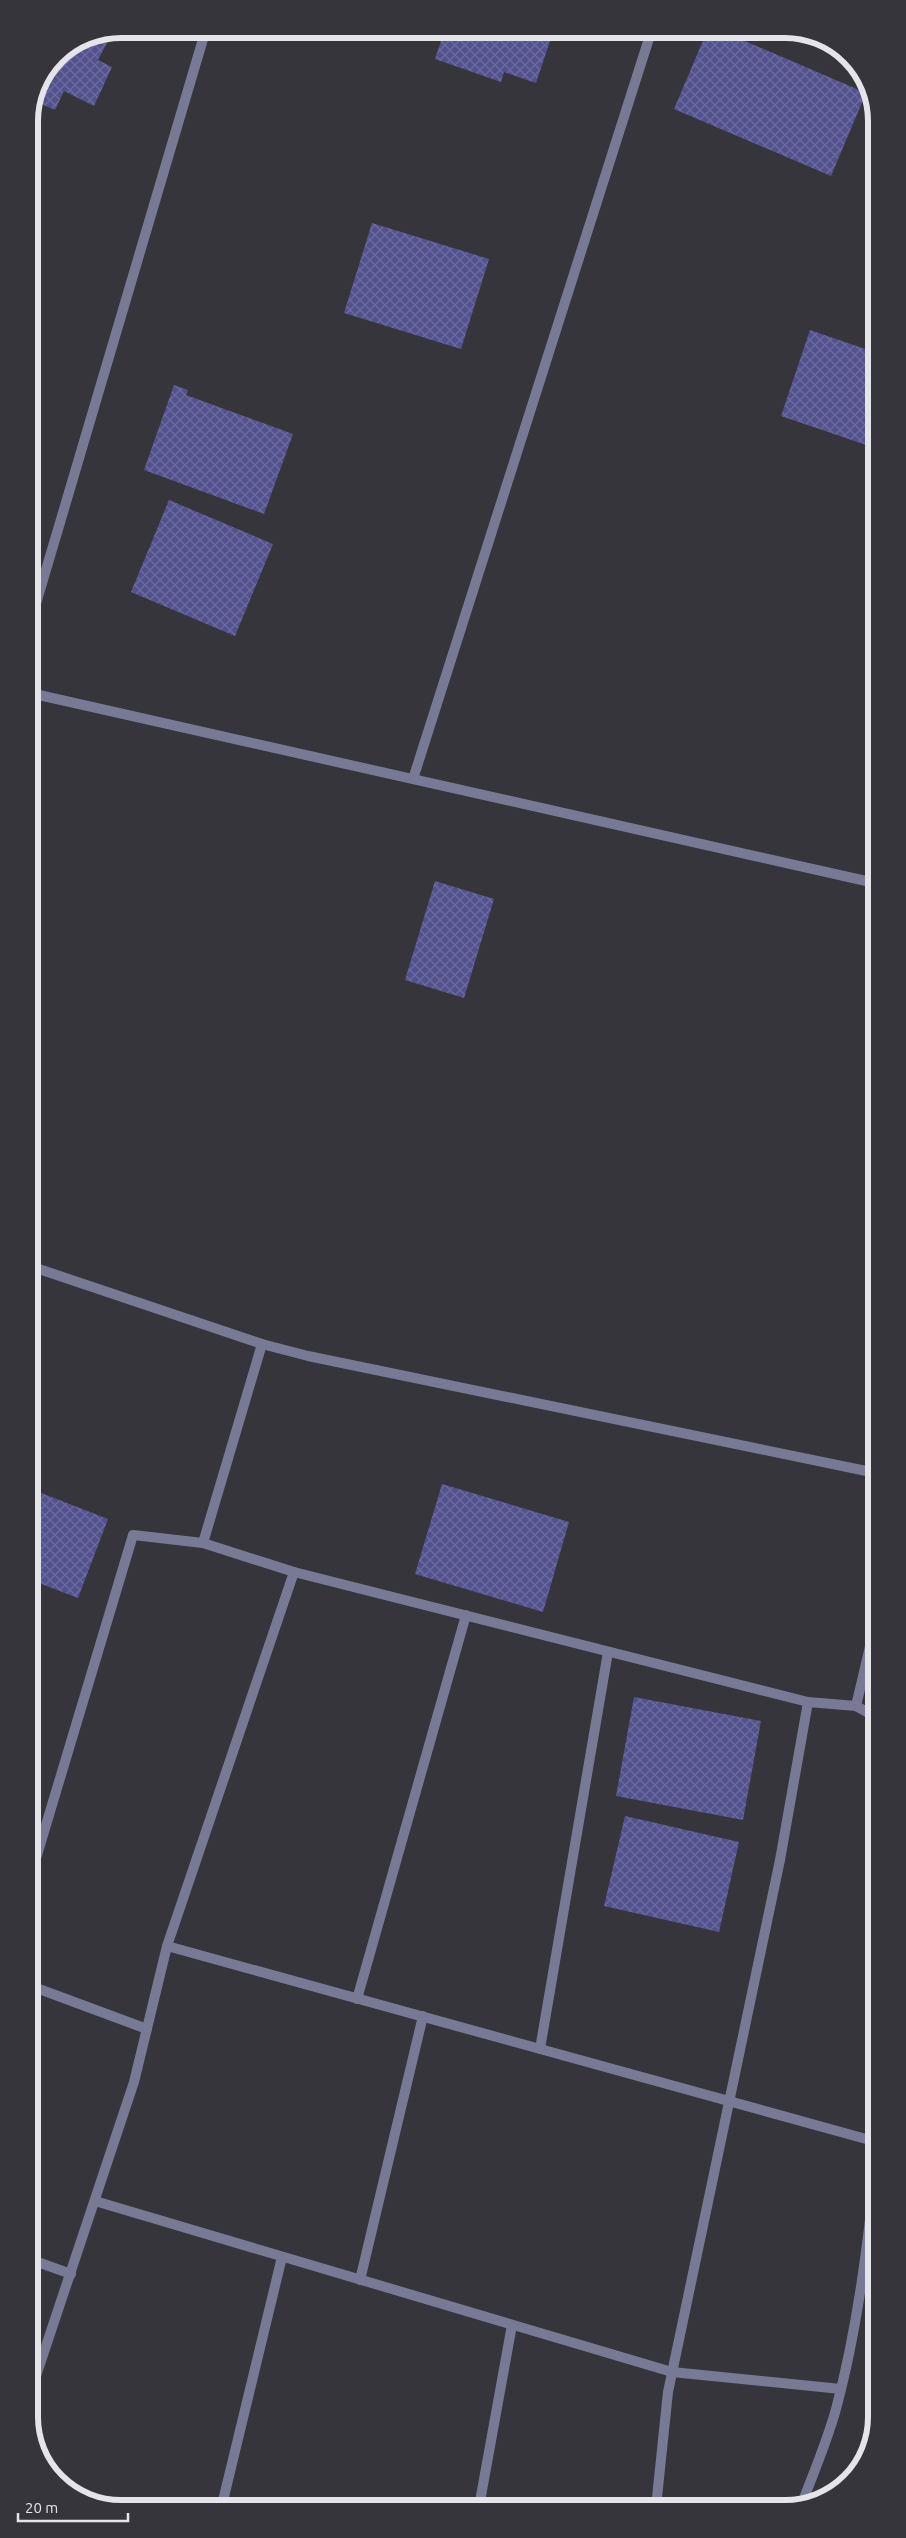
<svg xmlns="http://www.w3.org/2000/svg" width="906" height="2538" font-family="Ubuntu,sans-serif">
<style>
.building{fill:url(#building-cross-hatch)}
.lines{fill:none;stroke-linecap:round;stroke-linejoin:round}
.street{stroke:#787995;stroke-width:10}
.rim{fill:none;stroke:#e5e5e9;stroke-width:6}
</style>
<defs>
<pattern id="building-cross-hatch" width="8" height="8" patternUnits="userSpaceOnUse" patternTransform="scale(1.25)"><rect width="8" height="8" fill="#54528e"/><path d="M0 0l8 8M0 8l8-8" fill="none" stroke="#6c6b9e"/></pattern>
</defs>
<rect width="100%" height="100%" fill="#35353b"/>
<g class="building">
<path d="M445,29H554L536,83L504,72L501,82L435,59Z"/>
<path d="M708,29H717L866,93L831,176L674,109Z"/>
<path d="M101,33L110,37L98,60L112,67L94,106L64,91L55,110L35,101L56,55L86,36Z"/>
<path d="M372,223L489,259L461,349L344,313Z"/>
<path d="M810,330L874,352L875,448L781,416Z"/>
<path d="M174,385L188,390L186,395L293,434L264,514L144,470Z"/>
<path d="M169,500L273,544L235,636L131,592Z"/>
<path d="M435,881L494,899L464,998L405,980Z"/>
<path d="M442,1484L569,1522L543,1612L415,1574Z"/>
<path d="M31,1489L108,1519L78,1598L31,1580Z"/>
<path d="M634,1697L761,1721L743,1820L616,1796Z"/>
<path d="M625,1816L739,1842L719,1932L604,1906Z"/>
</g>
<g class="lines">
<g class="street">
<path d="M30,624L206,29"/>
<path d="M30,693L875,883"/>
<path d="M413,779L652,29"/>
<path d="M30,1266L262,1344L308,1356L876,1473"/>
<path d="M294,1572L808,1702"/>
<path d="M856,1706L876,1717"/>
<path d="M31,1875L133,1535L203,1543"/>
<path d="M167,1946L877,2142"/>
<path d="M31,1986L147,2029"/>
<path d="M357,1999L466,1615"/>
<path d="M540,2049L608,1652"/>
<path d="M95,2201L672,2372L841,2389"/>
<path d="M32,2260L71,2274"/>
<path d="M360,2280L423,2016"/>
<path d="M32,2388L134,2082L167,1946L294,1572L203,1543L262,1344"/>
<path d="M801,2506C813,2474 827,2442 836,2409C858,2327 868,2242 877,2157"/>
<path d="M479,2507L512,2325"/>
<path d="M656,2507L668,2392L780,1860L808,1702L856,1706L876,1621"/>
<path d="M221,2509L282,2257"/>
</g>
</g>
<path d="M0 0H906V2538H0ZM121 38H785A83 83 0 0 1 868 121V2417A83 83 0 0 1 785 2500H121A83 83 0 0 1 38 2417V121A83 83 0 0 1 121 38Z" fill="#35353b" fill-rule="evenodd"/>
<path class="rim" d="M121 38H785A83 83 0 0 1 868 121V2417A83 83 0 0 1 785 2500H121A83 83 0 0 1 38 2417V121A83 83 0 0 1 121 38Z"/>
<path d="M18 2513v8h110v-8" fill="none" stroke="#e5e5e9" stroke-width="2.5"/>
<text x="25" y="2513" font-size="15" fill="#e5e5e9" stroke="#35353b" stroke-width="4" paint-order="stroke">20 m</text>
</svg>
